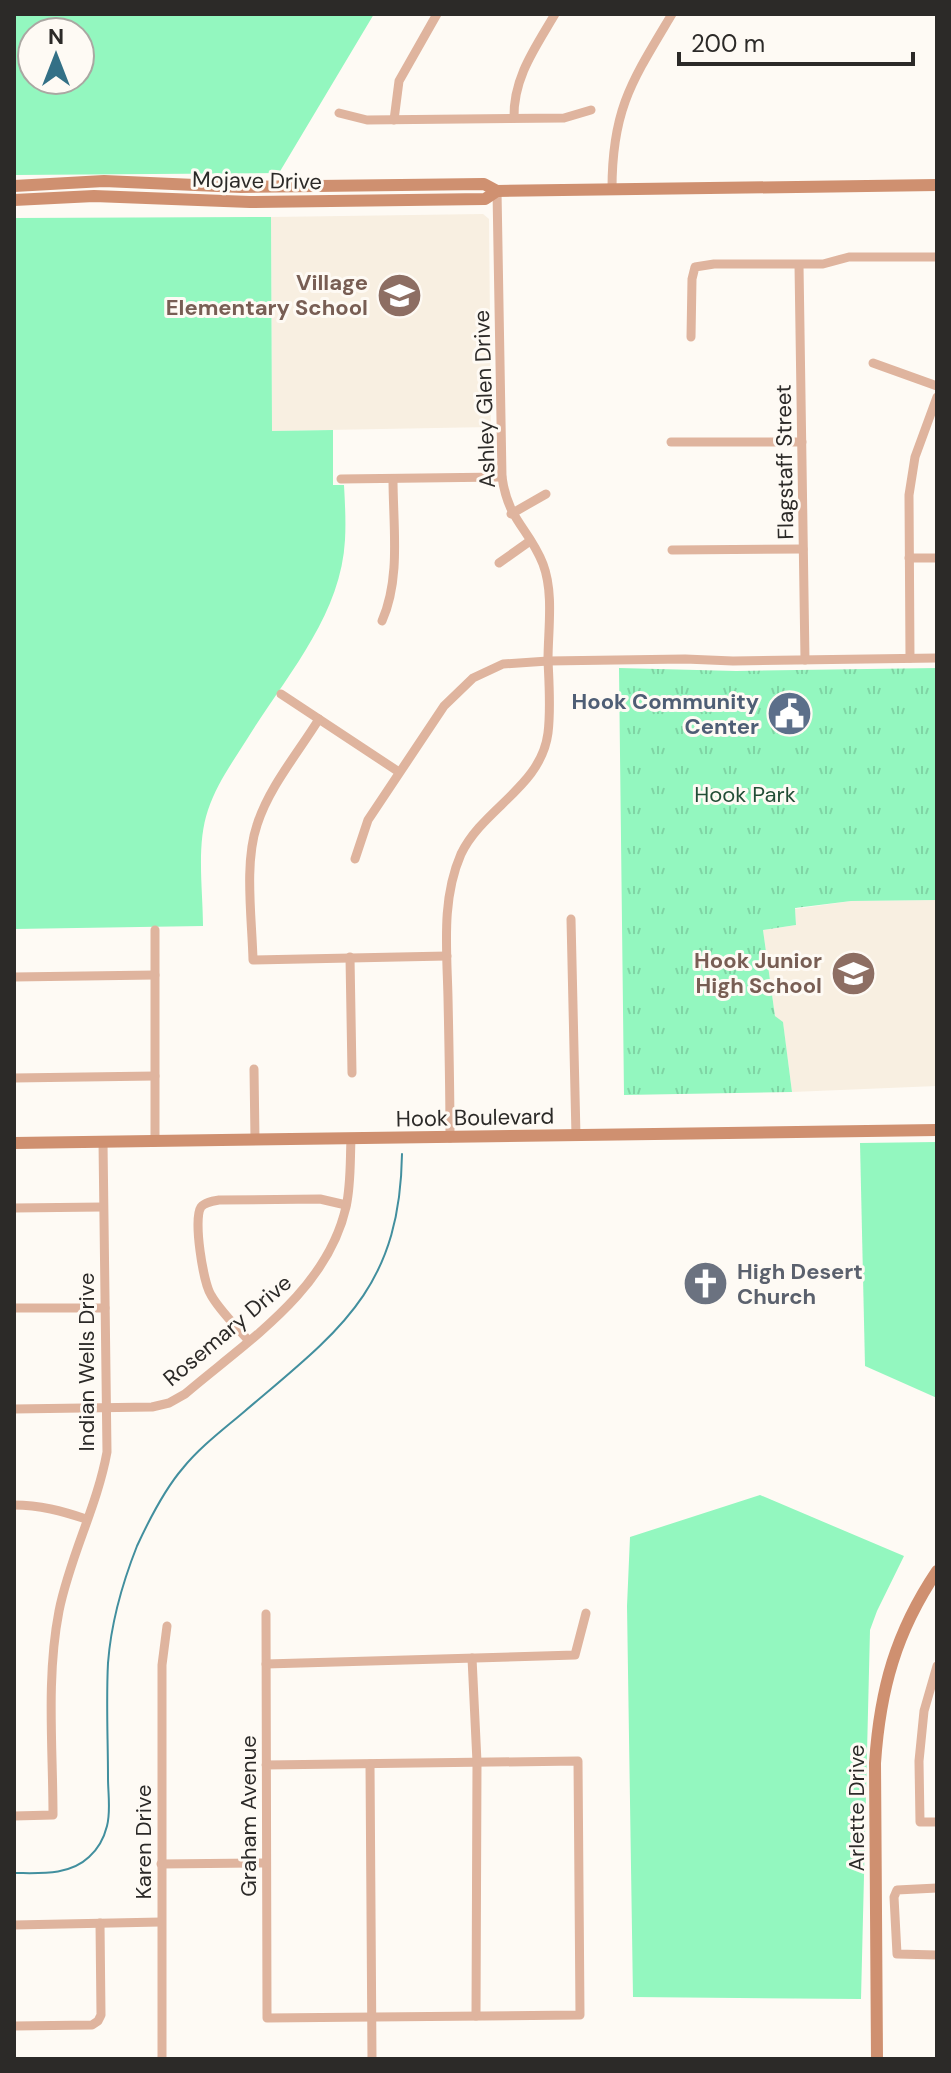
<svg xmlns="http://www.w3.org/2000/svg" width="951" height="2073" font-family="'DM Sans',sans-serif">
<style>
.built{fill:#f8efe1}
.grass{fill:#93f7bf;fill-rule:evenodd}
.park{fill:url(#park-tufts)}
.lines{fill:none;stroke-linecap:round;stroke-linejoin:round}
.stream{stroke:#428f9e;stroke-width:2}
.street{stroke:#dfb49e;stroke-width:9}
.secondary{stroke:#cf9070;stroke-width:12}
.labels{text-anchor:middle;stroke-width:6;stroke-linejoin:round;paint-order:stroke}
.street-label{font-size:22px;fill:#2c2a28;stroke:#fefaf4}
.education-label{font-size:22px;font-weight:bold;fill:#785e54;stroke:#fefaf4;text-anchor:end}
.service-label{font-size:22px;font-weight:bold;fill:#4e5e75;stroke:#fefaf4;text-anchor:end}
.park-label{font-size:22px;fill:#224e36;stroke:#fefaf4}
.worship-label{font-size:22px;font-weight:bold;fill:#5b616d;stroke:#fefaf4;text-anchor:start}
</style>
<defs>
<pattern id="park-tufts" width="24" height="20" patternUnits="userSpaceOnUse" patternTransform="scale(2)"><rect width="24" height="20" fill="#93f7bf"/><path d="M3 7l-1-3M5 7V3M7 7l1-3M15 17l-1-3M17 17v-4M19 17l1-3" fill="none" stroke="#7fd4a4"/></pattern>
</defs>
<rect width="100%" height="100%" fill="#fefaf4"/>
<g class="built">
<path d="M483,214L489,219L491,427L272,431L271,217Z"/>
<path d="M937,900V1086L792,1092L783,1023L775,1016L763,930L796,925L795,909L851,901Z"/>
</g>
<g class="grass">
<path d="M14,14H374L279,173L14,175ZM80,32V80H32V32Z"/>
<path d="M271,217L272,431L333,430V485H344C345,503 346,522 345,540C341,615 287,675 249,736C234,760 217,783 208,810C196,845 203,890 203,926L14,929V218Z"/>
<path d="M937,1142V1398L865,1366L860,1143Z"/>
<path d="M760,1495L904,1556L877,1611L870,1630L861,1999L633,1997L627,1606L630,1537Z"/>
</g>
<path class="park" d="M619,668L736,671L937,668V900L851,901L795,908L796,925L763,930L775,1016L783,1022L792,1092L624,1095Z"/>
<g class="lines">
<path class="stream" d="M14,1873C39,1873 69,1876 89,1857C98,1849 104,1838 107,1826C111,1811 108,1794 108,1778C108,1740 106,1701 108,1663C111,1623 122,1584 137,1546C149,1520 164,1490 183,1468C201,1446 224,1429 245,1411C339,1331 400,1289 402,1154"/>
<g class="street">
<path d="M339,113L367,120L564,118L591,110"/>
<path d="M514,118C513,78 535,48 555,14"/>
<path d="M394,120L399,81L437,14"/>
<path d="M612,189C612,109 632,81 672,14"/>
<path d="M799,265L805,660"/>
<path d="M691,337L692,279L695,267L714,264H823L849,257H937"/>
<path d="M873,363L937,386"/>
<path d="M671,442H802"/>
<path d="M341,479L502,477"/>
<path d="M511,514L546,494"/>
<path d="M672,550L803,549"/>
<path d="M909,558H937"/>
<path d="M499,563L530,541"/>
<path d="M382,621C401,578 393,526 393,479"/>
<path d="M910,658L909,495L915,457L937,397"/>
<path d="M281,694L399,772"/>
<path d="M319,719C298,753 269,787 257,825C244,863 252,919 253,960L447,956"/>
<path d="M355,859L368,820L444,706L473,678L503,664L548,661L685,659L733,661L937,658"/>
<path d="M571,919L576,1136"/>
<path d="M350,957L352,1073"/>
<path d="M14,977L155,975"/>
<path d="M254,1069L255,1140"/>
<path d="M14,1078L155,1076"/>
<path d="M450,1138C450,1091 449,1045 448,998C447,950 441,900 461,854C483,808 541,787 548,733C551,709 549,684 548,660C548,630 554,593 543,564C529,528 508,521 502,477L497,191"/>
<path d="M155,1142V930"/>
<path d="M14,1208L103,1207"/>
<path d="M14,1308H105"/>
<path d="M248,1340C236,1326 220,1311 211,1295C203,1282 193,1219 201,1207C205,1202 213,1201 219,1200L320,1199L346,1205"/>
<path d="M14,1409L152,1407L169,1403L185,1394C247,1341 327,1291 346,1207C351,1185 350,1162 351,1139"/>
<path d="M14,1505C40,1505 62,1511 86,1519"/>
<path d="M266,1614C266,1749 266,1884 267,2018L580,2015L578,1761L266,1765"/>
<path d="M472,1658L477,1762L476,2016"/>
<path d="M266,1664L575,1655L586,1613"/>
<path d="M937,1666L924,1711L919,1761L920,1822H937"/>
<path d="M370,1764L372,2059"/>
<path d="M14,1816L53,1815C53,1748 46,1678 59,1611C70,1556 97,1507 107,1452L103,1142"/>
<path d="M161,1864L266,1863"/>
<path d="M937,1888L897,1890L894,1897L897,1954L937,1955"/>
<path d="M14,1925L161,1922"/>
<path d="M14,2026L92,2025L98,2021L101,2015L100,1923"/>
<path d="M162,2059V1665L167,1626"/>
</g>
<g class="secondary">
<path d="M14,186L104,181L241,187L484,184L497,191L937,185"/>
<path d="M14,200L94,196L250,202L485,199L497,191"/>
<path d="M14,1143L937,1130"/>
<path d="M877,2059L875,1763C880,1689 896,1632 937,1571"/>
</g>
</g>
<defs>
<symbol id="school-disc" viewBox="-11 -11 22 22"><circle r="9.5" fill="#8d6e63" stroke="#fefaf4"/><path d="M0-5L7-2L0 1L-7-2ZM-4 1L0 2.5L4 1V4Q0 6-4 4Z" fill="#fff"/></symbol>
<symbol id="civic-disc" viewBox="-11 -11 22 22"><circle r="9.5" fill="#5c6f8a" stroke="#fefaf4"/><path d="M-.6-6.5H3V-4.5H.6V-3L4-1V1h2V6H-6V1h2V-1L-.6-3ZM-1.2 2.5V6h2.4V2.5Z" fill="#fff"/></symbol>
<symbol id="church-disc" viewBox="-11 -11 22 22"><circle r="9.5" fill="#6b7280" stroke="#fefaf4"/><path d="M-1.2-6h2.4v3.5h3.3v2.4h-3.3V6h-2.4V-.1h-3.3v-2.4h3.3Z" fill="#fff"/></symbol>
</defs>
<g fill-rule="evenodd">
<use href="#school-disc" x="374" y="270" width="51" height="51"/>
<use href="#civic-disc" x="764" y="688" width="51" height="51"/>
<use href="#school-disc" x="828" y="948" width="51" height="51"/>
<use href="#church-disc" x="680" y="1258" width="51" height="51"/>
</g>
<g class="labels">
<g class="street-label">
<text transform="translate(257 180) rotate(1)" y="8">Mojave Drive</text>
<text transform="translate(484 399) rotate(-92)" y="8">Ashley Glen Drive</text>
<text transform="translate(784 462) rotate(-91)" y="8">Flagstaff Street</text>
<text transform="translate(475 1117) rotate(-1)" y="8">Hook Boulevard</text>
<text transform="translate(227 1330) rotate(-40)" y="8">Rosemary Drive</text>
<text transform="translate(86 1362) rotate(-90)" y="8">Indian Wells Drive</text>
<text transform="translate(856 1808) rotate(-90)" y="8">Arlette Drive</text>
<text transform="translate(248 1816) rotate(-90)" y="8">Graham Avenue</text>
<text transform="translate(143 1842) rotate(-90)" y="8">Karen Drive</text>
</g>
<g class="education-label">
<text x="368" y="290">Village<tspan x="368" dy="25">Elementary School</tspan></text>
<text x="822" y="968">Hook Junior<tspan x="822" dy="25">High School</tspan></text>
</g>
<g class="service-label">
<text x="759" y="709">Hook Community<tspan x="759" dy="25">Center</tspan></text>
</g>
<g class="park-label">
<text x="745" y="802">Hook Park</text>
</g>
<g class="worship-label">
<text x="737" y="1279">High Desert<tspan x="737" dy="25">Church</tspan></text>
</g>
</g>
<rect width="951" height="2073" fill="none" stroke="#2c2a28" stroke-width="32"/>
<g transform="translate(56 56)"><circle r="38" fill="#fefaf4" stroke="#aaa7a2" stroke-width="2"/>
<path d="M0-6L14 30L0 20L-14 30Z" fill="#337086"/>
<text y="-12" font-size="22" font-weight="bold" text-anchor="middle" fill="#2c2a28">N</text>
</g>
<path d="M679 52v12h234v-12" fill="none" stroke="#2c2a28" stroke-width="4"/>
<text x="691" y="52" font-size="24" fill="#2c2a28" stroke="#fefaf4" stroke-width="6" paint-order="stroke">200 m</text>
</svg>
